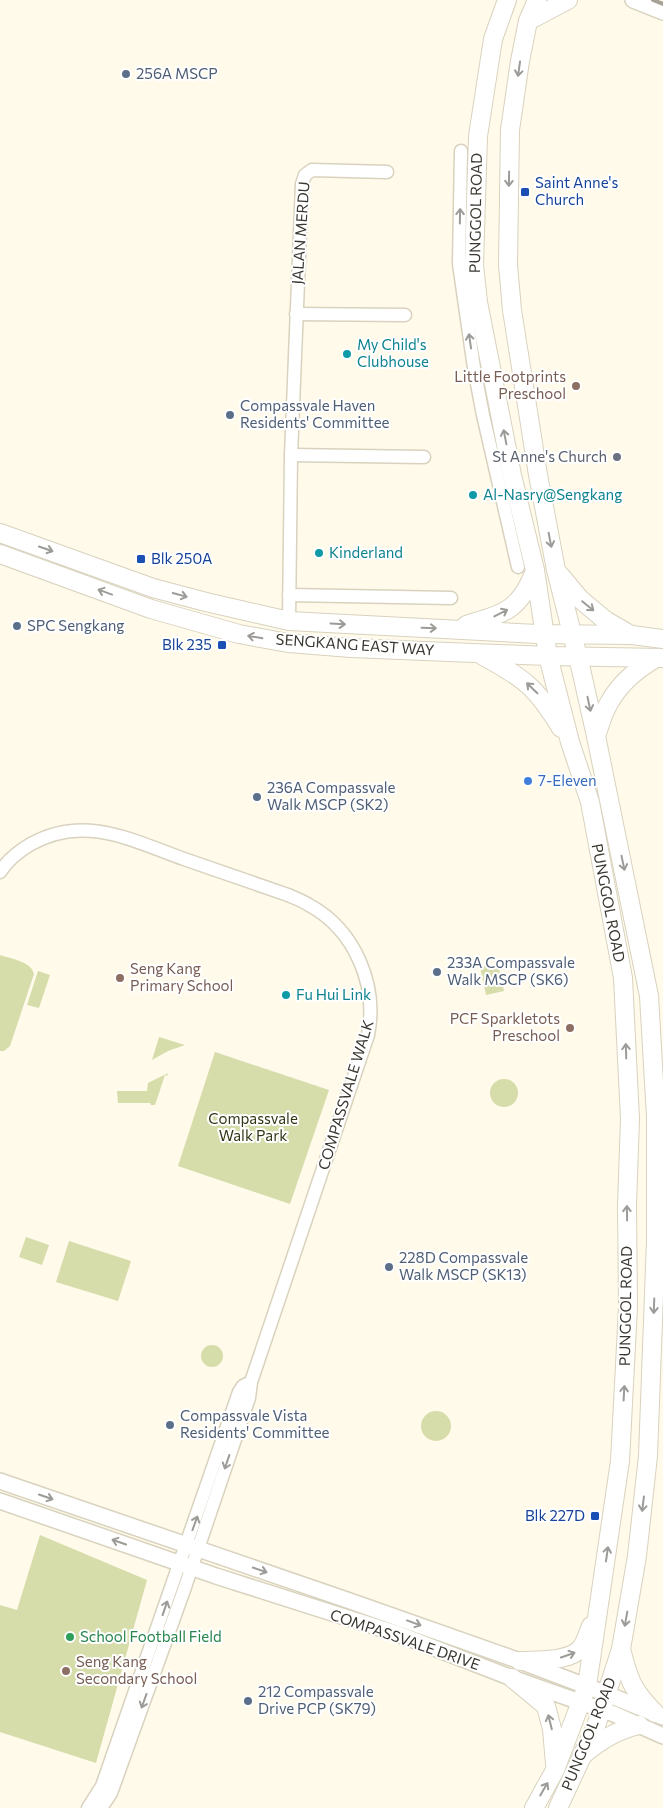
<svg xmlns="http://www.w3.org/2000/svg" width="663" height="1808" font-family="Commissioner,sans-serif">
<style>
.green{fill:#d6ddaa}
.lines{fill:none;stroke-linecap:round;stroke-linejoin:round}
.minor-casing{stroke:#d8d2be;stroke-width:15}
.tertiary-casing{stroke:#d8d2be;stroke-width:18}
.secondary-casing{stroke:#d8d2be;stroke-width:20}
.minor{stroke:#fff;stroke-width:12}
.tertiary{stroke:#fff;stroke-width:15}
.secondary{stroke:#fff;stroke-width:18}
.rail{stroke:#a5a195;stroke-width:4}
.oneway{stroke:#9c9b98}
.service-dot{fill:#5c6f8a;stroke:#fff;stroke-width:2}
.transit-dot{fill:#1a4fb4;stroke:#fff;stroke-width:2}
.culture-dot{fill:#0f9aa8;stroke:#fff;stroke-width:2}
.education-dot{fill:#8d6e63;stroke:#fff;stroke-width:2}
.worship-dot{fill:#6b7280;stroke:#fff;stroke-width:2}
.shop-dot{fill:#3f7fe0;stroke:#fff;stroke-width:2}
.leisure-dot{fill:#2e9e5b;stroke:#fff;stroke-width:2}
.labels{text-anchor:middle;stroke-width:4;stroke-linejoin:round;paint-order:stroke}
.service-label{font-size:15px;fill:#4e5e75;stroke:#fff;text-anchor:start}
.transit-label{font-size:15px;fill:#164399;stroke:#fff;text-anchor:start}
.street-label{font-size:15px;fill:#3a3730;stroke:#fff}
.culture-label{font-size:15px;fill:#0d838f;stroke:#fff;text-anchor:start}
.education-label{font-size:15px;fill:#785e54;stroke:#fff;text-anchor:end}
.worship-label{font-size:15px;fill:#5b616d;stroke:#fff;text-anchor:end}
.shop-label{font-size:15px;fill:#366cbe;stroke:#fff;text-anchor:start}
.park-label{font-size:15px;fill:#323614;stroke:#fff}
.leisure-label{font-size:15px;fill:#27864d;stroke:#fff;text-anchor:start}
</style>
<rect width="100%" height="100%" fill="#fffaea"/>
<g class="green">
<path d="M0,955C11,959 31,961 34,974L10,1046L4,1051H0Z"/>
<path d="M498,964L504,991L486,995L480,967Z"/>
<path d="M38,971L50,975L39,1008L27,1005Z"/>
<path d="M159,1037L185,1045L168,1051L152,1060Z"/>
<path d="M215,1052L329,1090L290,1204L178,1166Z"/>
<path d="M168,1073L167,1076L165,1075L155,1105H151L150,1103H118L117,1091H147L148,1083Z"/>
<circle cx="504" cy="1093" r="14"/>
<path d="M26,1237L49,1245L42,1265L19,1257Z"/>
<path d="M69,1241L131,1261L118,1301L56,1282Z"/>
<circle cx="212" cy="1356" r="11"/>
<circle cx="436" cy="1426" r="15"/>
<path d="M40,1535L147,1580L96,1763L0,1732V1605L17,1610Z"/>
</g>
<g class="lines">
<defs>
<g id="minor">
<path d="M461,151L459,264L474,368L483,415L518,567"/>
<path d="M296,314L405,315"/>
<path d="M291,455L424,457"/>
<path d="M289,595L451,598"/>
<path d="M289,621L291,455L302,184L305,175L312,170L387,172"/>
<path d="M0,872C7,861 19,851 31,844C84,814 131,840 184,859C218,871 253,883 288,895C295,898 303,901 309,905C355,930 378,985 368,1035L251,1382L249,1398L184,1590L111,1793L101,1808"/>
<path d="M88,1808L102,1786L239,1392L243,1386L251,1382"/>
</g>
<g id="tertiary">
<path d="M633,0L663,12"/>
<path d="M0,1481L350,1601L520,1661L607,1694L663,1717"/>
<path d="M0,1501L216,1576L398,1634L512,1678L614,1714L663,1736"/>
</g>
<g id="secondary">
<path d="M507,0L493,39L478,136L474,265L478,302L512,475L535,570L548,656L570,742L590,802L623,978L630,1119L627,1205L628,1307L620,1461L587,1686L555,1770L534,1808"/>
<path d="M537,0L528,21L520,61L510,130L508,265L512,310L538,475L556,570L580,665L596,736L649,996L656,1117V1240L648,1456L637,1556L621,1649L596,1726L558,1808"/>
<path d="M528,21L568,0"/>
<path d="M0,533L153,588L206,602L289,621L537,634L632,635L663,639"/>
<path d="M0,554L151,609L239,634L288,643L351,648L548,656L663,658"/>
<path d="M560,575L580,599L605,620L629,634"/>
<path d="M466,625C505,613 519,611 535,571"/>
<path d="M483,656C524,678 536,687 561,728"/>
<path d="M596,736C600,725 603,713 609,703C620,683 637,669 656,658"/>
<path d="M621,1649C629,1680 632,1690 655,1713"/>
<path d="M520,1661C536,1660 570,1662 581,1648C586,1642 588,1633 591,1626"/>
<path d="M512,1678L546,1706L552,1729L555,1764"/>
<path d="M583,1755C600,1740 617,1730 639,1725"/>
</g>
</defs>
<use href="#minor" class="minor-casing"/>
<use href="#tertiary" class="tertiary-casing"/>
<use href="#secondary" class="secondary-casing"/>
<use href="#minor" class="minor"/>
<use href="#tertiary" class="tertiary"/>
<use href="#secondary" class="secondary"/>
<path class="rail" d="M653,0L663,4"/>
</g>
<defs><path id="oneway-shaft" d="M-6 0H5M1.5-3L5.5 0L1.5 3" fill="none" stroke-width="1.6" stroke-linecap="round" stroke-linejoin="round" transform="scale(1.25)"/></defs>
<g class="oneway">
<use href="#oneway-shaft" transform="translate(519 69) rotate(98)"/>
<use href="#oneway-shaft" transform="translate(509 179) rotate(91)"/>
<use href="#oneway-shaft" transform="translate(460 216) rotate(-89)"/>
<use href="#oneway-shaft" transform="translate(470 341) rotate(-98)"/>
<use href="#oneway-shaft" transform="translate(505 437) rotate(-101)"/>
<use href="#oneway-shaft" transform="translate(550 540) rotate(79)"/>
<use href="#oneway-shaft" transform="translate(46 549) rotate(19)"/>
<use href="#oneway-shaft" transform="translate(105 592) rotate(-160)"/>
<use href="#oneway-shaft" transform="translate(180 595) rotate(15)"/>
<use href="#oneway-shaft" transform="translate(588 606) rotate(39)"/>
<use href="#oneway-shaft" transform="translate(501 613) rotate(-27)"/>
<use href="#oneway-shaft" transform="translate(338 624) rotate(3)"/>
<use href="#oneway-shaft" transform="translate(429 628) rotate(2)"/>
<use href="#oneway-shaft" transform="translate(255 637) rotate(-170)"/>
<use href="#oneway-shaft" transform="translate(532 688) rotate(-136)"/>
<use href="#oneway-shaft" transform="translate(589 704) rotate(78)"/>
<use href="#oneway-shaft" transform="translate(623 863) rotate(78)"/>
<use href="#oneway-shaft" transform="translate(626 1051) rotate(-92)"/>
<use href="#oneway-shaft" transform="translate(627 1213) rotate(-91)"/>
<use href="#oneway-shaft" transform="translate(654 1306) rotate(92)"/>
<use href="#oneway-shaft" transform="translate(624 1393) rotate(-87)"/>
<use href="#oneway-shaft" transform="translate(227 1462) rotate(109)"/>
<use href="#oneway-shaft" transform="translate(46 1497) rotate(19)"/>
<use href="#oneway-shaft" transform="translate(643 1504) rotate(97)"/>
<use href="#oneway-shaft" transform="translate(195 1523) rotate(-70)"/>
<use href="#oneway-shaft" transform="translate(119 1542) rotate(-161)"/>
<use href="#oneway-shaft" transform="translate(607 1554) rotate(-82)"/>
<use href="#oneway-shaft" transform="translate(260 1570) rotate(19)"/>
<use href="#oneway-shaft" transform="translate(165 1608) rotate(-71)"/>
<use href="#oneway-shaft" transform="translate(626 1619) rotate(100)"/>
<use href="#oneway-shaft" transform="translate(414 1623) rotate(20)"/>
<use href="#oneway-shaft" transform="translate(568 1655) rotate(-19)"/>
<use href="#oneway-shaft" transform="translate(144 1701) rotate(110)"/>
<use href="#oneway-shaft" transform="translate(550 1722) rotate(-104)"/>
<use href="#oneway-shaft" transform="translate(544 1789) rotate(-60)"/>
</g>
<g class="service-dot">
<circle cx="126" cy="74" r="5"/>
<circle cx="230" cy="415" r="5"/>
<circle cx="17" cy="626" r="5"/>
<circle cx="257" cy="797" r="5"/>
<circle cx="437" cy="972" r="5"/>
<circle cx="389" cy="1267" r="5"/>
<circle cx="170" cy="1425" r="5"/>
<circle cx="248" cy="1701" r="5"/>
</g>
<g class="transit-dot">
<rect x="520" y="187" width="10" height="10" rx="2.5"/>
<rect x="136" y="554" width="10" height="10" rx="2.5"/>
<rect x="217" y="640" width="10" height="10" rx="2.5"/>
<rect x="590" y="1511" width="10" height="10" rx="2.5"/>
</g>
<g class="culture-dot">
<circle cx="347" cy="354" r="5"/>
<circle cx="473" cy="495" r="5"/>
<circle cx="319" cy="553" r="5"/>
<circle cx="286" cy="995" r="5"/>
</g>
<g class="education-dot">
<circle cx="576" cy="386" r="5"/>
<circle cx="120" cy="978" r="5"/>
<circle cx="570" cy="1028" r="5"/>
<circle cx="66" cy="1671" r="5"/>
</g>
<circle class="worship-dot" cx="617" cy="457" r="5"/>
<circle class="shop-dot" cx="528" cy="781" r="5"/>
<circle class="leisure-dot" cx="70" cy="1637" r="5"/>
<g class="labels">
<g class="service-label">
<text x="136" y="79">256A MSCP</text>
<text x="240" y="411">Compassvale Haven<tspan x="240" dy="17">Residents' Committee</tspan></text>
<text x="27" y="631">SPC Sengkang</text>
<text x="267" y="793">236A Compassvale<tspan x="267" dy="17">Walk MSCP (SK2)</tspan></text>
<text x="447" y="968">233A Compassvale<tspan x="447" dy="17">Walk MSCP (SK6)</tspan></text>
<text x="399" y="1263">228D Compassvale<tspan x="399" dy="17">Walk MSCP (SK13)</tspan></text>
<text x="180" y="1421">Compassvale Vista<tspan x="180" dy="17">Residents' Committee</tspan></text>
<text x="258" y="1697">212 Compassvale<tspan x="258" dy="17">Drive PCP (SK79)</tspan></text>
</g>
<g class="transit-label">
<text x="535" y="188">Saint Anne's<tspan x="535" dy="17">Church</tspan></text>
<text x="151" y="564">Blk 250A</text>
<text x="212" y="650" text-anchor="end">Blk 235</text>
<text x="585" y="1521" text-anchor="end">Blk 227D</text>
</g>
<g class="street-label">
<text transform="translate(476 213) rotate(-89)" y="5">PUNGGOL ROAD</text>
<text transform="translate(301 233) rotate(-86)" y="5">JALAN MERDU</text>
<text transform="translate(355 645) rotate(4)" y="5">SENGKANG EAST WAY</text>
<text transform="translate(608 903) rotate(79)" y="5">PUNGGOL ROAD</text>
<text transform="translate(346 1095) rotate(-73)" y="5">COMPASSVALE WALK</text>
<text transform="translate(626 1306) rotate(-89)" y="5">PUNGGOL ROAD</text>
<text transform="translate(405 1640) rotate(19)" y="5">COMPASSVALE DRIVE</text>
<text transform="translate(589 1734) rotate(-68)" y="5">PUNGGOL ROAD</text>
</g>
<g class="culture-label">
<text x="357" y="350">My Child's<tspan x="357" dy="17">Clubhouse</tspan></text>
<text x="483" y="500">Al-Nasry@Sengkang</text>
<text x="329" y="558">Kinderland</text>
<text x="296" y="1000">Fu Hui Link</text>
</g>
<g class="education-label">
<text x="566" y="382">Little Footprints<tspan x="566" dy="17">Preschool</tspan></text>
<text x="130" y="974" text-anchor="start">Seng Kang<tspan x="130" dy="17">Primary School</tspan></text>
<text x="560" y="1024">PCF Sparkletots<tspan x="560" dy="17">Preschool</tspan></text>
<text x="76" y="1667" text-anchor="start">Seng Kang<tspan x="76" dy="17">Secondary School</tspan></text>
</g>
<g class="worship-label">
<text x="607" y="462">St Anne's Church</text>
</g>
<g class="shop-label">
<text x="538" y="786">7-Eleven</text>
</g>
<g class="park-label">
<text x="253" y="1124">Compassvale<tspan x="253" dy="17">Walk Park</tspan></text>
</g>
<g class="leisure-label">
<text x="80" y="1642">School Football Field</text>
</g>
</g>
</svg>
